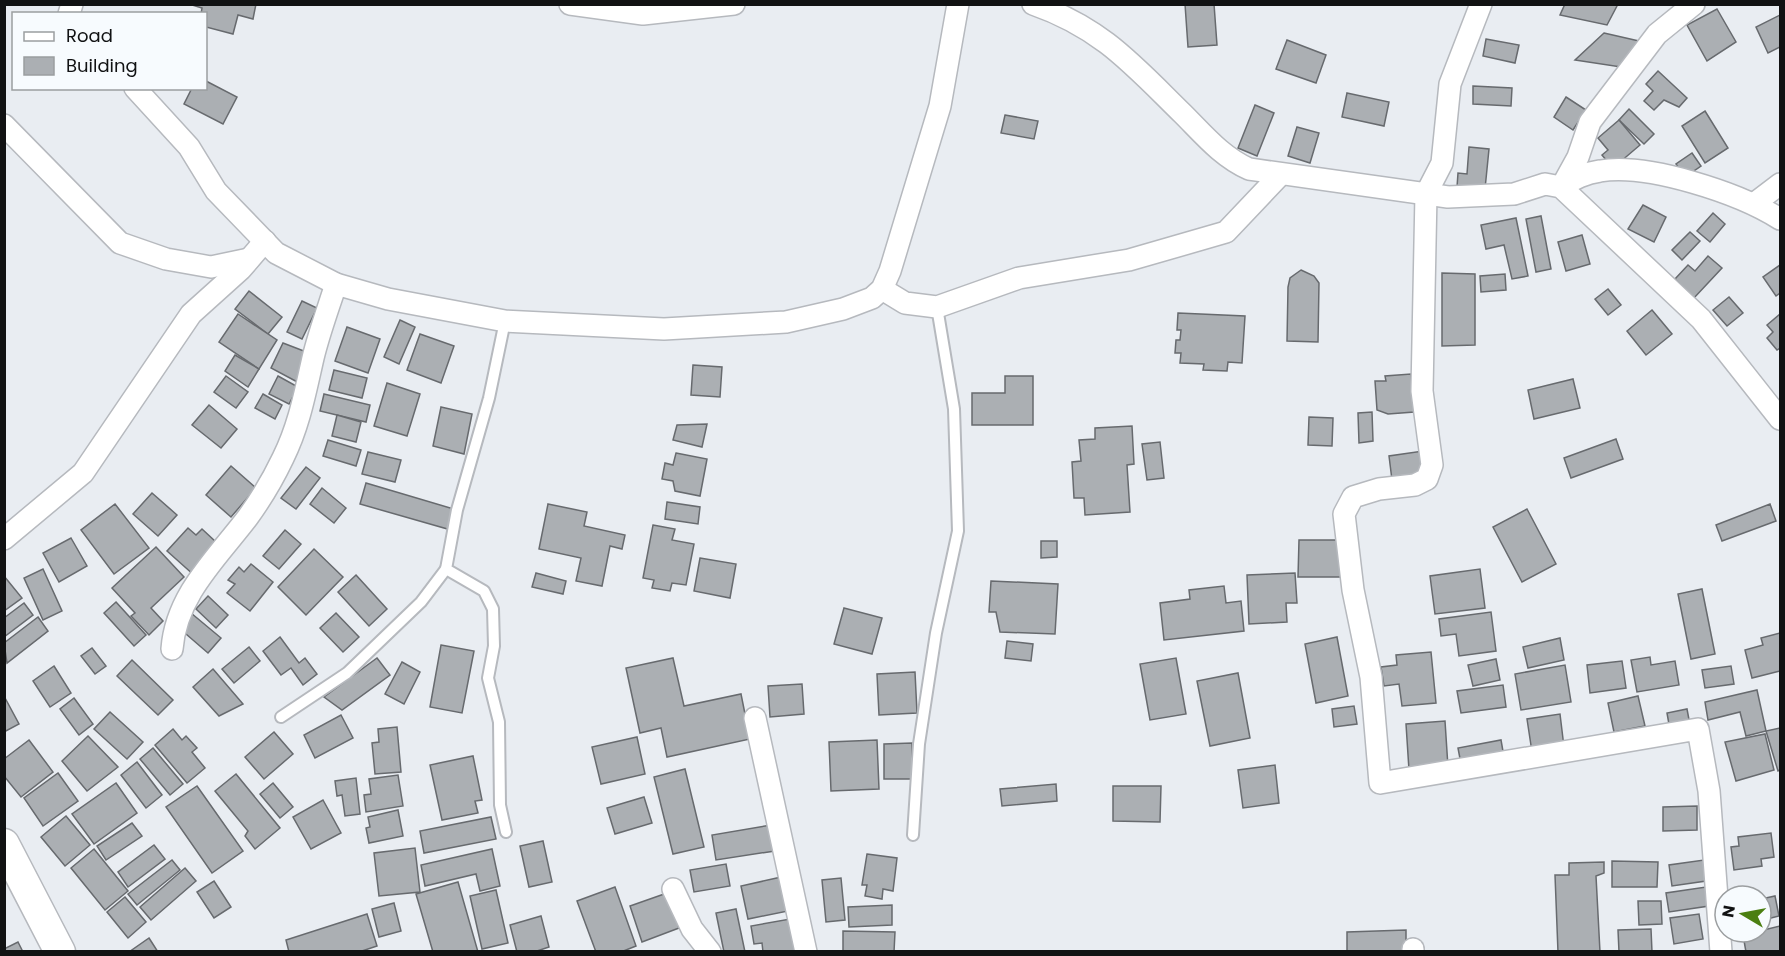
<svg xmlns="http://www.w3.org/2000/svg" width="1785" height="956" font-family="Poppins,sans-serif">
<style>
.building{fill:#abafb3;stroke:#676a6e;stroke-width:1.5}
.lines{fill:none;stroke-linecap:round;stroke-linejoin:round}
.lane-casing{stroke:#b6b9be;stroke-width:14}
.street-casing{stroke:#b6b9be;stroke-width:24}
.secondary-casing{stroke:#b6b9be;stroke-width:33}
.lane{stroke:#fff;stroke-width:10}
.street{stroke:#fff;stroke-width:21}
.secondary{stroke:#fff;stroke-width:30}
</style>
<rect width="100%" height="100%" fill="#e9edf2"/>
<g class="building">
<path d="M189,4H256L253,19L238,15L233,34L206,27V14H201L202,8Z"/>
<path d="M1185,4H1214L1217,45L1188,47Z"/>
<path d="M1565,4H1618L1607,25L1560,15Z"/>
<path d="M1717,9L1736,42L1707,61L1687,25Z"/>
<path d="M1780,15V47L1768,53L1756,27Z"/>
<path d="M1604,33L1639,41L1621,67L1575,60Z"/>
<path d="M1486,39L1519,45L1515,63L1483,56Z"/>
<path d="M1287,40L1326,55L1316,83L1276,69Z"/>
<path d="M1658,71L1687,98L1679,107L1664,100L1654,110L1644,101L1653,91L1646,84Z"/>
<path d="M206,81L237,97L223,124L184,104L192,88H206Z"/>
<path d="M1473,86L1512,88L1511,106L1473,104Z"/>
<path d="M1347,93L1389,102L1384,126L1342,117Z"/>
<path d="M1566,97L1586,110L1573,130L1554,117Z"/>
<path d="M1255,105L1274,113L1257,156L1238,148Z"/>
<path d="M1629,109L1654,134L1644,144L1619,120Z"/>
<path d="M1705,111L1728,148L1705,163L1682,126Z"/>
<path d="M1005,115L1038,121L1034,139L1001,133Z"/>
<path d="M1619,120L1640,145L1613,168L1602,155L1608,150L1598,138Z"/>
<path d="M1297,127L1319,133L1310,163L1288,156Z"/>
<path d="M1469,147L1489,149L1485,189L1457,187L1458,173L1467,174Z"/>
<path d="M1692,153L1701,166L1685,177L1676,164Z"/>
<path d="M1643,205L1666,217L1654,242L1628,229Z"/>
<path d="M1713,213L1725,224L1710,242L1697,231Z"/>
<path d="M1541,216L1551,269L1536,272L1526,219Z"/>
<path d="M1516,218L1528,276L1512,279L1504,245L1486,249L1481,225Z"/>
<path d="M1690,232L1700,241L1682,260L1672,250Z"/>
<path d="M1582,235L1590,264L1566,271L1558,242Z"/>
<path d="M1708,256L1722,268L1694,298L1675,279L1688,265L1695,271Z"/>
<path d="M1780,265V293L1776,296L1763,277Z"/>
<path d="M1301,270L1314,276L1319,283L1318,342L1287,341L1288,287L1290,278Z"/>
<path d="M1442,273L1475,274V345L1442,346Z"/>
<path d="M1505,274L1506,290L1481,292L1480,276Z"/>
<path d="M1608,289L1621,305L1608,315L1595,299Z"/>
<path d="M249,291L282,317L268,334L235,309Z"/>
<path d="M1729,297L1743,313L1727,326L1713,310Z"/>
<path d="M302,301L317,308L302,339L287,332Z"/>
<path d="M1652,310L1672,334L1646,355L1627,331Z"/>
<path d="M1178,313L1245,316L1242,363L1228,362L1227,371L1203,370L1204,364L1180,363L1181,353H1175L1176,340H1180L1181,330H1177Z"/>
<path d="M238,314L277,340L259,369L219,342Z"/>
<path d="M1780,314V348L1777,350L1767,338L1773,332L1767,325Z"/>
<path d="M400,320L415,327L399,364L384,357Z"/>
<path d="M347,327L380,339L368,373L335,361Z"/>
<path d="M420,334L454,346L441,383L407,370Z"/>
<path d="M283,343L309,353L303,385L271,368Z"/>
<path d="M235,355L259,369L248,387L225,371Z"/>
<path d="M693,365L722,367L720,397L691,395Z"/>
<path d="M334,370L367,378L362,398L329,390Z"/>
<path d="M1411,374L1414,412L1388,414L1377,410L1375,381H1386L1385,376Z"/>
<path d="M226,376L248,392L236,408L214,392Z"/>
<path d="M278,376L298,387L289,404L269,394Z"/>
<path d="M1005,376H1033V425H972V393H1005Z"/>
<path d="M1573,379L1580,408L1534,419L1528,390Z"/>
<path d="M387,383L420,394L407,436L374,426Z"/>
<path d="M263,394L282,405L275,419L255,408Z"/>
<path d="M324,394L370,405L366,422L320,411Z"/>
<path d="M209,405L237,429L221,448L192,425Z"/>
<path d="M441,407L472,414L464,454L433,446Z"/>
<path d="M1372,412L1373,441L1359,443L1358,413Z"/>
<path d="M337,415L361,422L356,442L332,436Z"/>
<path d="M1309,417L1333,418L1332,446L1308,445Z"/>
<path d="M707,424L702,447L673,440L677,425Z"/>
<path d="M1132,426L1134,464L1127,465L1130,512L1085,515L1084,498H1074L1072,462L1081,461L1079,440L1095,439V428Z"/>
<path d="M1616,439L1623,459L1571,478L1564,458Z"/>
<path d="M328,440L361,450L356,466L323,456Z"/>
<path d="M1160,442L1164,478L1147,480L1142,444Z"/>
<path d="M1423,451L1426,475L1392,480L1389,456Z"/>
<path d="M368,452L401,460L395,482L362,474Z"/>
<path d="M676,453L707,459L700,496L675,491L673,481L662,479L665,463L673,465Z"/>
<path d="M231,466L256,488L231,517L206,495Z"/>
<path d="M306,467L320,478L296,509L281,498Z"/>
<path d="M366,483L457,510L451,530L360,504Z"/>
<path d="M322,488L346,508L334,523L310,504Z"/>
<path d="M152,493L177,515L158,536L133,514Z"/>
<path d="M667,502L700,507L698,524L665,519Z"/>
<path d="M115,504L149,548L114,574L81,530Z"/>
<path d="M548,504L587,512L584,526L625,535L622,549L610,546L602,586L576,581L581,558L539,549Z"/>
<path d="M1770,504L1776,521L1722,541L1716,525Z"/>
<path d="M1527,509L1556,564L1522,582L1493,527Z"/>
<path d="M653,525L675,529L672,540L694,544L686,585L672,583L670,591L652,588L654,580L643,578Z"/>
<path d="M188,528L196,535L202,529L216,542L208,550L214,555L195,576L167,551Z"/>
<path d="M285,530L301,544L279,569L263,556Z"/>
<path d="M71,538L87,566L59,582L43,553Z"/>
<path d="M1299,540H1348L1347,577H1298Z"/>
<path d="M1041,541H1057V557L1041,558Z"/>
<path d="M156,547L184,577L151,608L163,621L149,635L131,616L135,613L112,588Z"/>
<path d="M314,549L343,577L306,615L278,587Z"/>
<path d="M700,558L736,564L730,598L694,591Z"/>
<path d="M251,564L273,582L250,611L227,593L235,584L228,580L239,567L244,572Z"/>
<path d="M43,569L62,611L43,620L24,578Z"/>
<path d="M1480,569L1485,608L1435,614L1430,576Z"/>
<path d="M536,573L566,581L563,594L532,587Z"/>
<path d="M1295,573L1297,603H1286L1287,622L1249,624L1247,575Z"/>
<path d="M356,575L387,609L369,626L338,592Z"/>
<path d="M4,576L22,598L4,611Z"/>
<path d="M991,581L1058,584L1055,634L1000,632L996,612H989Z"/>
<path d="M1224,586L1226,603L1241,601L1244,631L1164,640L1160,603L1190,599L1189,590Z"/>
<path d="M1702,589L1715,654L1691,659L1678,594Z"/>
<path d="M208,596L228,615L216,628L196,609Z"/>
<path d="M116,602L146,635L134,646L104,613Z"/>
<path d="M24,603L33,615L4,637V618Z"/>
<path d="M844,608L882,618L872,654L834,644Z"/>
<path d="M1491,612L1496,651L1459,656L1456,634L1441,636L1439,619Z"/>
<path d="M191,613L221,638L208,653L179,628Z"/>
<path d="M336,613L359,637L343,652L320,628Z"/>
<path d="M38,617L48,631L7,663L4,643Z"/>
<path d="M1780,633V671L1752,678L1745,650L1763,645L1761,638Z"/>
<path d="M280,637L299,663L305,658L317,674L303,685L291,668L281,675L263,651Z"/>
<path d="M1337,637L1348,696L1316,703L1305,644Z"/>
<path d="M1560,638L1564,660L1528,668L1523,647Z"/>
<path d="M1007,641L1033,644L1031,661L1005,658Z"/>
<path d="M441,645L474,651L462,713L430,707Z"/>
<path d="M249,647L260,661L234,683L222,669Z"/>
<path d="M92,648L106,666L95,674L81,656Z"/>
<path d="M1431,652L1436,703L1402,706L1399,684L1384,686L1381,667L1397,665L1396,655Z"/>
<path d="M1650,657L1651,665L1675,661L1679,685L1637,692L1631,660Z"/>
<path d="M377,658L390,675L342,710L324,697Z"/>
<path d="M673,658L684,706L741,694L750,739L667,757L661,728L640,733L626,668Z"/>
<path d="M1176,658L1186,714L1150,720L1140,664Z"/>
<path d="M1496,659L1500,680L1473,686L1468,665Z"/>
<path d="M132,660L173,700L158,715L117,676Z"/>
<path d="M1622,661L1626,688L1590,693L1587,665Z"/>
<path d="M402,662L420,672L404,704L385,694Z"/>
<path d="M1565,665L1571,702L1521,710L1515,674Z"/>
<path d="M54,666L71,693L50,707L33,681Z"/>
<path d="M1731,666L1734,684L1705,688L1702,670Z"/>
<path d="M213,669L243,704L219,716L193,687Z"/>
<path d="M915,672L917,713L879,715L877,674Z"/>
<path d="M1238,673L1250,738L1210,746L1197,681Z"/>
<path d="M802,684L804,714L770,717L768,686Z"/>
<path d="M1503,685L1506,707L1461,713L1457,691Z"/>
<path d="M1757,690L1766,731L1746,736L1740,712L1708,720L1705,702Z"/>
<path d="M4,696L19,724L4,732Z"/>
<path d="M1638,696L1645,726L1614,732L1608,703Z"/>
<path d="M74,698L93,724L79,735L60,709Z"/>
<path d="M1354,706L1357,724L1334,727L1332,709Z"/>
<path d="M1687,709L1690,725L1670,730L1667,713Z"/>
<path d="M110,712L143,742L127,759L94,729Z"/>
<path d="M1560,714L1564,747L1532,752L1527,719Z"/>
<path d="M341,715L353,738L315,758L304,735Z"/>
<path d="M1445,721L1448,767L1409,770L1406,724Z"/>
<path d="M397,727L401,772L375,774L372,743L379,742L378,729Z"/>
<path d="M1780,728V770L1778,771L1766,731Z"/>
<path d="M173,729L182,740L186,736L197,748L192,752L205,768L187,783L155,745Z"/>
<path d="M274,732L293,754L264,779L245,757Z"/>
<path d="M1765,734L1774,770L1736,781L1725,742Z"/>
<path d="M88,736L118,767L87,791L62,761Z"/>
<path d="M637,737L645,774L601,784L592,747Z"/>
<path d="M29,740L53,772L21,797L4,776V759Z"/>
<path d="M877,740L879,789L831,791L829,742Z"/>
<path d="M1501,740L1504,757L1461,764L1458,748Z"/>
<path d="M912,743V779H884V744Z"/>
<path d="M153,748L183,784L170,795L140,759Z"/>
<path d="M473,756L482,800L475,801L478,813L442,820L430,765Z"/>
<path d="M137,762L162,795L146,808L121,775Z"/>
<path d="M1275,765L1279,803L1243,808L1238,770Z"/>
<path d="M685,769L704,847L673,854L654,777Z"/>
<path d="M58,773L78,801L43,826L24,798Z"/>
<path d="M236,774L280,828L255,849L245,836L248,831L215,791Z"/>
<path d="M398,775L403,806L366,812L364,795L371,794L369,779Z"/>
<path d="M356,778L360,814L345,816L342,795L337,796L335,781Z"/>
<path d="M116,783L137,813L94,844L72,814Z"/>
<path d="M273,783L293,807L280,818L260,794Z"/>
<path d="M1056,784L1057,801L1002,806L1000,789Z"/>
<path d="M197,786L243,851L212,873L166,807Z"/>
<path d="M1113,786H1161L1160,822L1113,821Z"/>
<path d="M644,797L652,823L615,834L607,808Z"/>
<path d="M323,800L341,833L311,849L293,817Z"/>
<path d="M1697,806V830L1663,831V807Z"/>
<path d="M398,810L403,836L369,843L366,828L370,827L368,817Z"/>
<path d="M66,816L90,845L65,866L41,837Z"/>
<path d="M491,817L496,839L424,853L420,831Z"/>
<path d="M132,823L142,836L106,860L97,846Z"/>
<path d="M777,824L781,850L716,860L712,835Z"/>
<path d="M1771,833L1774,857L1761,859L1762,866L1734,870L1731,847L1739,846L1738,837Z"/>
<path d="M543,841L552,882L529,887L520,846Z"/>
<path d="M154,845L165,859L128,887L118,872Z"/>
<path d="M415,848L420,892L379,896L374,853Z"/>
<path d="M94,849L128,891L105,910L71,868Z"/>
<path d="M492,849L500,886L480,891L476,874L425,886L421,865Z"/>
<path d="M867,854L897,858L893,891L883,889L882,899L865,896L867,885H862Z"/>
<path d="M172,860L180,870L137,905L128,894Z"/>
<path d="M1704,860L1706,881L1672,886L1669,865Z"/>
<path d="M1612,861L1658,862L1657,887H1612Z"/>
<path d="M1604,862V873L1596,876L1600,952H1558L1555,875H1569V863Z"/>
<path d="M726,864L730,886L694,892L690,870Z"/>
<path d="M185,868L196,881L151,920L140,907Z"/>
<path d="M786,876L793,910L748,919L741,886Z"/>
<path d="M841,878L845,920L826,922L822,880Z"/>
<path d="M214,881L231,907L214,918L197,892Z"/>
<path d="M458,882L478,952H433L416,894Z"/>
<path d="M615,887L636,946L621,952H596L577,901Z"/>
<path d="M1706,887L1709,906L1669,912L1666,893Z"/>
<path d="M496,890L508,943L482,949L470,896Z"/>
<path d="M667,893L679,928L642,942L630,906Z"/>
<path d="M1775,896L1779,916L1763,920L1761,899Z"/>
<path d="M125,897L146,922L128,938L107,912Z"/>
<path d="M1638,901H1661L1662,924L1639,925Z"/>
<path d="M394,903L401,931L379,937L372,909Z"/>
<path d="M892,905V925L849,927L848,907Z"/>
<path d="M736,909L745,952H724L716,913Z"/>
<path d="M367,914L377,946L359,952H289L286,940Z"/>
<path d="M1699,914L1703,939L1674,944L1670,918Z"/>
<path d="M541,916L549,947L534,952H517L510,925Z"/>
<path d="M790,919L795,952H763L762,943L754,944L751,926Z"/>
<path d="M1780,926V952H1746L1743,935Z"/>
<path d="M1651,929L1652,952H1619L1618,930Z"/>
<path d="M1406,930V952H1347V932Z"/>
<path d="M843,931L895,932L894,952H843Z"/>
<path d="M149,938L158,952H129Z"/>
<path d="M18,942L23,952H4V949Z"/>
</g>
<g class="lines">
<defs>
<g id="lane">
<path d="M505,321L489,398L457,510L446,569L484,591L493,609L494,646L488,678L499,722L500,805L506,832"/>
<path d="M281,717L347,673L421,602L446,569"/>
<path d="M913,835L919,744L936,633L958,531L954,409L937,307"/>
</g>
<g id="street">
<path d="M570,4L643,14L734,4"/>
<path d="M1033,4C1102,28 1133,65 1183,114C1204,135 1222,157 1249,169L1448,197L1514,194L1545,184L1561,187L1701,319L1780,419"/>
<path d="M1481,4L1450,84L1442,163L1426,194L1422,391L1432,465L1427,479L1415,485L1379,489L1353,497L1344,514L1353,590L1371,677L1380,783L1698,729L1709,791L1721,952"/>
<path d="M69,14L72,4"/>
<path d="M135,88L189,147L216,191L276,253L336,284L388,299L505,321L664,329L786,322L843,309L872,298L882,289L890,271L940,106L958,4"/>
<path d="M4,125L120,243L166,259L211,267L249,259"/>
<path d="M1562,186L1578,157L1590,122L1657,34L1694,4"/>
<path d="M1561,187C1574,179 1585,173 1600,171C1648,163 1739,193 1780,219"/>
<path d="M1755,203L1780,184"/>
<path d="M882,289L905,303L937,307L1019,278L1129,260L1226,232L1280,175"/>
<path d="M4,539L83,473L191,314L241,269L265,241"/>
<path d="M172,649C176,595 217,558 248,517C261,499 273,479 283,458C299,426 305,393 313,358C319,333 328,309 336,284"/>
<path d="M755,718L806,952"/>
<path d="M673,889L692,929L710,952"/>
<path d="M1413,952V949"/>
</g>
<path id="secondary" d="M4,844L60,952"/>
</defs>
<use href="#lane" class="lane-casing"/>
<use href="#street" class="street-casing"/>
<use href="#secondary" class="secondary-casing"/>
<use href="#lane" class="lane"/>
<use href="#street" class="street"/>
<use href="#secondary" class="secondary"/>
</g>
<rect width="1785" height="956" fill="none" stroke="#111213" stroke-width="12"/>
<rect x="12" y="12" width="195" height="78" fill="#f7fbfe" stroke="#9b9ea0" stroke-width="1.5"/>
<rect x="24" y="32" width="30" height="9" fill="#ffffff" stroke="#9b9ea0" stroke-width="1.5"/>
<text x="66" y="42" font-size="18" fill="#111213">Road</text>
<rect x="24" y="57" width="30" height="18" fill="#abafb3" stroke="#9b9ea0" stroke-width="1.5"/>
<text x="66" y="72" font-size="18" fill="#111213">Building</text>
<g transform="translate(1743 914) rotate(280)"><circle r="28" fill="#f7fbfe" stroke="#9b9ea0" stroke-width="1.5"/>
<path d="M0-4.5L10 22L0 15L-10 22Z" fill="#4b7f11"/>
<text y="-9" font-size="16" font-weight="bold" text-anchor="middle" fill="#111213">N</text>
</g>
</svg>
